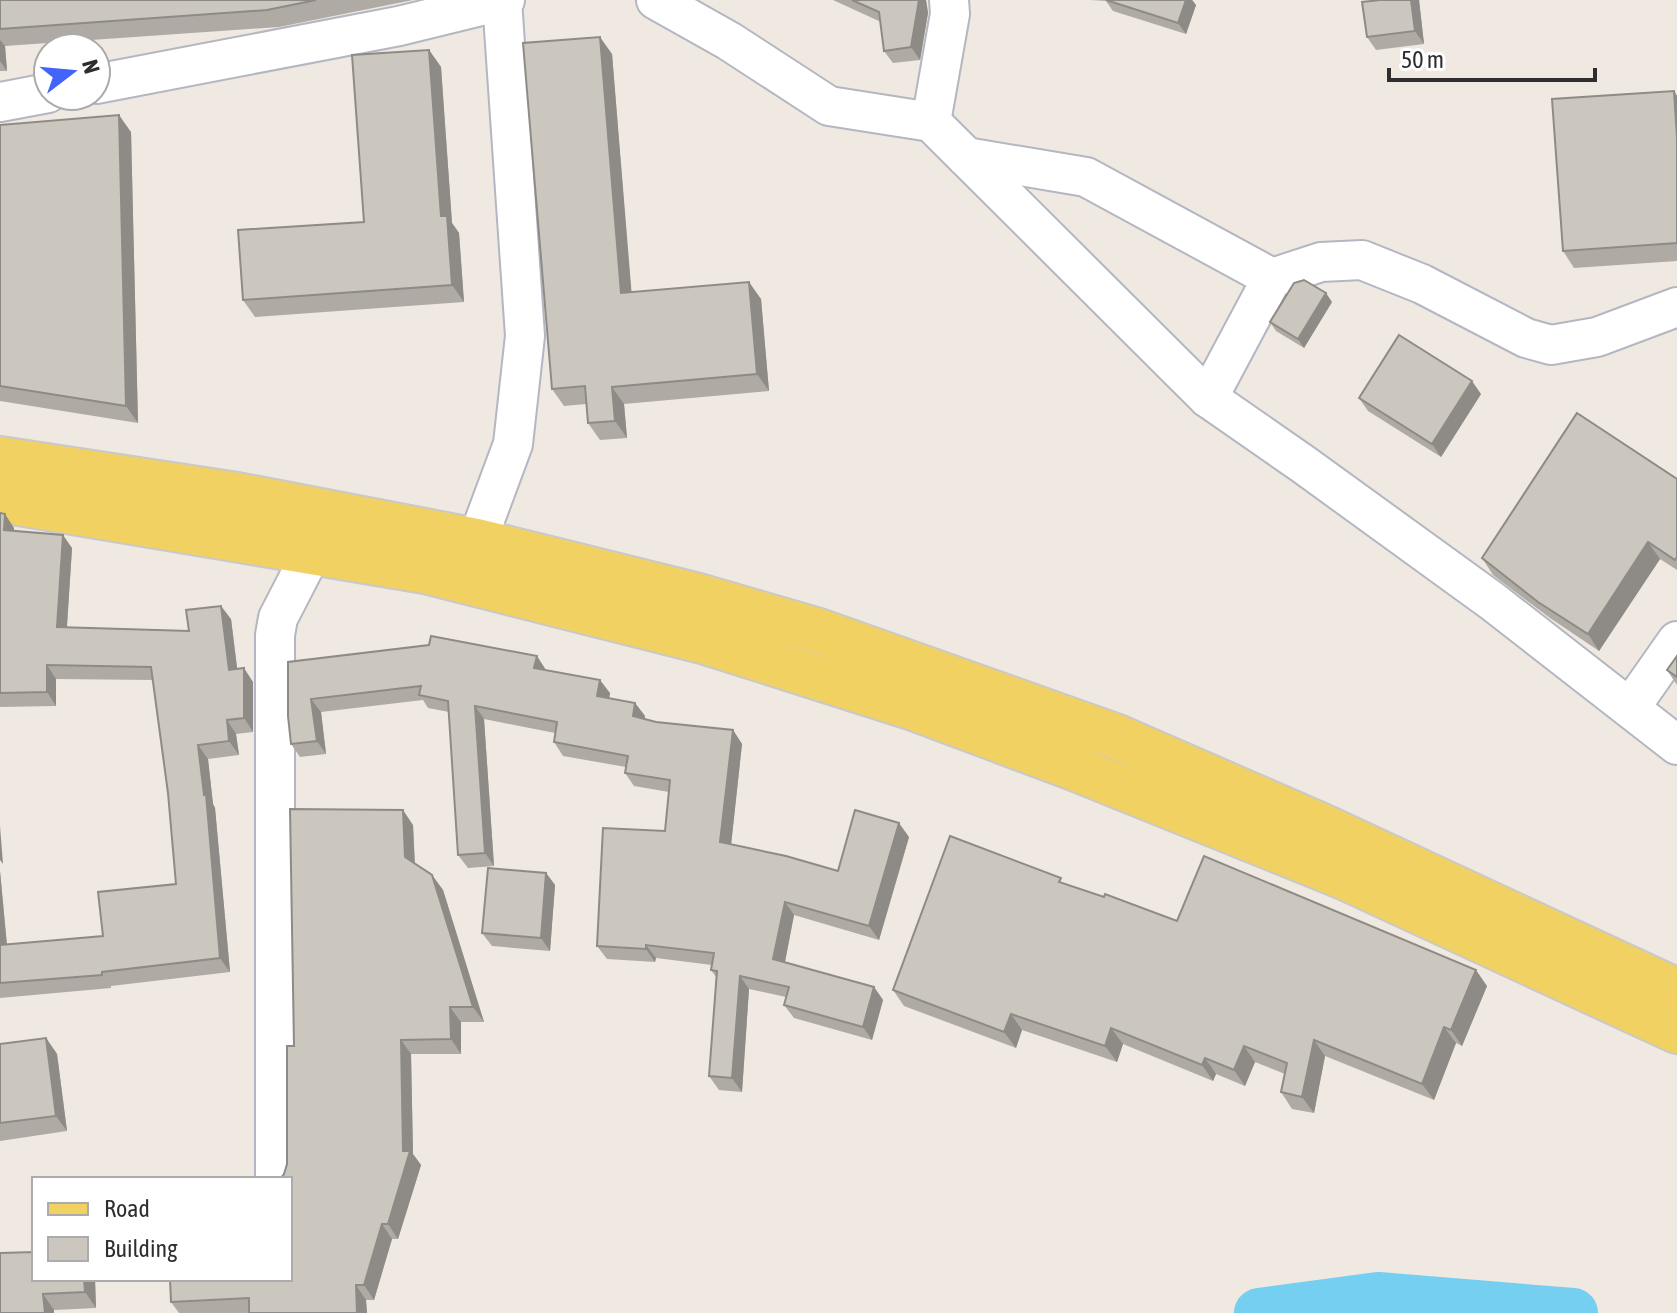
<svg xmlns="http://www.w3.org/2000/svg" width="1677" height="1313" font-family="'Asap Condensed',sans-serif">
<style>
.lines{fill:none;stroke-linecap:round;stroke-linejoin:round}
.river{stroke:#75cff0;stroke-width:50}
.minor-casing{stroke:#b4b7c1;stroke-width:42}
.major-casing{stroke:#c9c9c9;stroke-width:48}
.minor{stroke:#fff;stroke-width:38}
.major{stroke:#f2d163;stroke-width:44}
.wall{fill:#afaba4}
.shaded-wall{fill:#8e8b86}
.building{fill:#cbc7bf;stroke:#8e8b86;stroke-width:2}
</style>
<rect width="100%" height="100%" fill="#efe9e1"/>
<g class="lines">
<path class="river" d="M1259,1313L1378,1297L1573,1313"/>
<defs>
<g id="minor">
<path d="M656,0L729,41L829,106L931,122L1208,398L1303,464L1492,601L1677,745"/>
<path d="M96,84L399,26L505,0"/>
<path d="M0,102L48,93"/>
<path d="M931,122L950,14L949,0"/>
<path d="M966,157L1086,177L1272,278L1321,262L1362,260L1422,284L1526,338L1551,345L1597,337L1677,307"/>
<path d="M1208,398L1272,278"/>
<path d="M477,541L513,444L525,336L502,0"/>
<path d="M1630,708L1677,641"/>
<path d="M275,1179V635L278,618L312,552"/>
</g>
<g id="major">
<path d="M0,459L237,495L477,541L695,595L819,631L1115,736L1324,827L1677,991"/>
<path d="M0,500L425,571L706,642L911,707L1074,768L1344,877L1677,1031"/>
</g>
</defs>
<use href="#minor" class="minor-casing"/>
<use href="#major" class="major-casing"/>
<use href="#minor" class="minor"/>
<use href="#major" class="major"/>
</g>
<g class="wall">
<path d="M0,0H413L279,27L5,46L7,71H0Z"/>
<path d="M833,0H926L928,13L920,60L893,63L884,51L881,22Z"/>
<path d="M1090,0H1192L1196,5L1186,34L1113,11L1106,1Z"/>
<path d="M1380,0H1419L1424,44L1376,50L1367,37Z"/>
<path d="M429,50L441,67L452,223L459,233L464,302L255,317L243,300L364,222Z"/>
<path d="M612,54L631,292L761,299L769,391L624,404L627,438L600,440L588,423L586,404L564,406L552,389Z"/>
<path d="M1674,91L1677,96V261L1574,268L1563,251Z"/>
<path d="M0,125L131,132L138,423L0,401Z"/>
<path d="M1332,302L1304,348L1276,331L1270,322Z"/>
<path d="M1481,394L1441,457L1368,411L1359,398Z"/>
<path d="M1677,479V570L1660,559L1599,651L1550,618L1493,575L1482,558Z"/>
<path d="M0,513L14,528V531L72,548L67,627L189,631L231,619L237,669L253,682V732L236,734L239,755L208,759L213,804L215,808L230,972L111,986V988L0,998V871L7,944L103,936L176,884L168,793L153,680L56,679V706L0,707Z"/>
<path d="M1677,656V685L1667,670Z"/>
<path d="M288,662L546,670L610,693L609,698L635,703L645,716L644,718L656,722L733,730L742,744L731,844L838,871L909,837L879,940L794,915L785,962L874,987L883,1000L872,1040L794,1018L784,1005L786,997L749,989L742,1092L719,1090L709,1076L716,977L711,970L712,965L656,958L655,962L607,959L597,946L665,831L669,792L634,786L625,773L626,767L563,756L554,742L555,733L484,719L494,866L468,868L458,855L449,712L428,708L423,700L321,712L326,754L300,757L291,744Z"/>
<path d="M413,825L415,864L432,875L443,890L484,1022H461V1054H411L413,1154L421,1165L398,1239H392L374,1300H366L367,1313H179L171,1302L290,1279L284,1174L287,1164L294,1046Z"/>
<path d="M546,873L555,885L550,951L492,946L482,933Z"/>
<path d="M1065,884L1177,921L1487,986L1462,1046L1456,1043L1434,1100L1325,1056L1314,1113L1292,1109L1281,1092L1285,1074L1255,1062L1245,1086L1216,1074L1213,1081L1123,1044L1117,1062L1022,1030L1016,1048L904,1006L893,990Z"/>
<path d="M46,1038L57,1054L67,1131L0,1141V1044Z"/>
<path d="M34,1279H95L96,1308L54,1310V1313H0Z"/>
</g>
<g class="shaded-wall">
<path d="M919,0H926L928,13L920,60L911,47Z"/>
<path d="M1186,0H1192L1196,5L1186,34L1178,23Z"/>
<path d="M1411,0H1419L1424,44L1415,31Z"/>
<path d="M600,37L612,54L633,310L621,293Z"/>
<path d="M0,40L5,46L7,71L0,61Z"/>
<path d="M429,50L441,67L452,223L459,233L464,302L452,285L441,216Z"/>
<path d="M1674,91L1677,96V138Z"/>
<path d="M119,115L131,132L138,423L126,406Z"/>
<path d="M749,282L761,299L769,391L757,374Z"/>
<path d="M1326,293L1332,302L1304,348L1298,339Z"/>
<path d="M1472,381L1481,394L1441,457L1432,444Z"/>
<path d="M612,387L624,404L627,438L615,421Z"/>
<path d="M5,514L14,528L13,544L4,530Z"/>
<path d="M63,535L72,548L66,640L57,627Z"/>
<path d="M1648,542L1660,559L1599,651L1588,634Z"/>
<path d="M221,606L231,619L239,683L229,670Z"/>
<path d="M537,656L546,670L534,668Z"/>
<path d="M47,665L56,679V706L47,692Z"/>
<path d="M244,668L253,682V732L244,718Z"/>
<path d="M600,680L610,693L607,709L597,696Z"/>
<path d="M311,699L321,712L326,754L317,741Z"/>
<path d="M635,703L645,716L643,729L633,716Z"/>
<path d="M475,706L484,719L494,866L485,853Z"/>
<path d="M227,720L236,734L239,755L229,741Z"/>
<path d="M733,730L742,744L730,855L720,842Z"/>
<path d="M198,745L208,759L213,804L215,808L230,972L220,958Z"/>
<path d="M403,810L413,825L415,872L405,857Z"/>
<path d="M899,823L909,837L879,940L869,926Z"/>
<path d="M0,826L3,864L0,860Z"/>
<path d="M0,871L8,958L0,947Z"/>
<path d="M546,873L555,885L550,951L541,938Z"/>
<path d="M432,875L443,890L484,1022L473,1007Z"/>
<path d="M785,902L794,915L783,972L773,959Z"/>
<path d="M646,945L656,958L655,962L646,949Z"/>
<path d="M1476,970L1487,986L1462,1046L1451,1030Z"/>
<path d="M740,976L749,989L742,1092L732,1078Z"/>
<path d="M874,987L883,1000L872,1040L863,1027Z"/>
<path d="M450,1007L461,1022V1054L451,1039Z"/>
<path d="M1011,1014L1022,1030L1016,1048L1004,1032Z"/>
<path d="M1444,1027L1456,1043L1434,1100L1422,1084Z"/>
<path d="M1111,1028L1123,1044L1117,1062L1105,1046Z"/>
<path d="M46,1038L57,1054L67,1131L56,1116Z"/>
<path d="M401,1040L411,1054L413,1154L421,1165L398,1239L388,1224L403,1151Z"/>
<path d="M1314,1040L1325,1056L1314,1113L1302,1097Z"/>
<path d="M1244,1046L1255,1062L1245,1086L1234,1070Z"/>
<path d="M1205,1058L1216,1074L1213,1081L1202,1065Z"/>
<path d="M382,1224L392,1239L374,1300L364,1285Z"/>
<path d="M84,1279H95L96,1308L85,1292Z"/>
<path d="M356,1285L366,1300L367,1313H357Z"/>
<path d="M43,1294L54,1310V1313H45Z"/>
</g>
<g class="building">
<path d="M0,0H316L267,10L0,29Z"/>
<path d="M852,0H919L911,47L884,51L879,12Z"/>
<path d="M1106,0H1186L1178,23Z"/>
<path d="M1380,0H1411L1415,31L1367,37L1362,2Z"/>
<path d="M600,37L621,293L749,282L757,374L612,387L615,421L588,423L585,386L552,389L523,43Z"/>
<path d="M429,50L441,216H447L452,285L243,300L238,230L364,222L352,55Z"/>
<path d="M1674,91L1677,138V243L1563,251L1552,99Z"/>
<path d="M119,115L126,406L0,386V125Z"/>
<path d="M1304,280L1326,293L1298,339L1270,322L1294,283Z"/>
<path d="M1399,335L1472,381L1432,444L1359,398Z"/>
<path d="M1577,413L1677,479V557L1675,560L1648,542L1588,634L1538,602L1482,558Z"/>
<path d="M0,513L5,514L4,530L63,535L57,627L189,631L186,610L221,606L229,670L244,668V718L227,720L229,741L198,745L204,795L206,794L220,958L102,972V975L0,983V945L103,936L98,892L176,884L168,793L151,667L47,665V692L0,693Z"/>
<path d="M431,636L537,656L534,668L600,680L597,696L635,703L633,716L656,722L733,730L720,842L786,856L838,871L855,810L899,823L869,926L785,902L773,959L874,987L863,1027L784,1005L789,987L740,976L732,1078L709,1076L717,971L711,970L714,953L646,945V949L597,946L603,828L665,831L670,780L625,773L628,756L554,742L557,722L475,706L485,853L458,855L448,701L419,695L421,686L311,699L317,741L291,744L288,716V662L429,645Z"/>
<path d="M1677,656V677L1667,670Z"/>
<path d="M290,809L403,810L405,857L432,875L473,1007H450L451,1039L401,1040L403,1151H410L388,1224H382L364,1285H356L357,1313H249V1298L171,1302L170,1279H290V1179H280L284,1174L287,1164V1046H294Z"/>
<path d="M950,836L1061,878L1059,882L1104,897L1105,894L1177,921L1204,856L1476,970L1451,1030L1444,1027L1422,1084L1314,1040L1302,1097L1281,1092L1287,1063L1244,1046L1234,1070L1205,1058L1202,1065L1111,1028L1105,1046L1011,1014L1004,1032L893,990Z"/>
<path d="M488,868L546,873L541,938L482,933Z"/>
<path d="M46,1038L56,1116L0,1123V1044Z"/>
<path d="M34,1252V1279H84L85,1292L43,1294L45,1313H0V1253Z"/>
</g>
<rect x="32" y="1177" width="260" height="104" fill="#ffffff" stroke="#ababab" stroke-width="2"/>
<rect x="48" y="1203" width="40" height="12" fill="#f2d163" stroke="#ababab" stroke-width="2"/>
<text x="104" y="1217" font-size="24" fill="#2e2e2e">Road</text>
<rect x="48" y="1237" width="40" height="24" fill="#cbc7bf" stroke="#ababab" stroke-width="2"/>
<text x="104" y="1257" font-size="24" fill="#2e2e2e">Building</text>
<g transform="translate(72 72) rotate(74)"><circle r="38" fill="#ffffff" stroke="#ababab" stroke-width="2"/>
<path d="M0-6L14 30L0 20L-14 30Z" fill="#4264fb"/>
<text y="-12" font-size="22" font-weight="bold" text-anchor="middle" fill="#2e2e2e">N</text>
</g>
<path d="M1389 68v12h206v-12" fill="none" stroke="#2e2e2e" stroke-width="4"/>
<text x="1401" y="68" font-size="24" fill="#2e2e2e" stroke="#ffffff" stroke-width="6" paint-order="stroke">50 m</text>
</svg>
